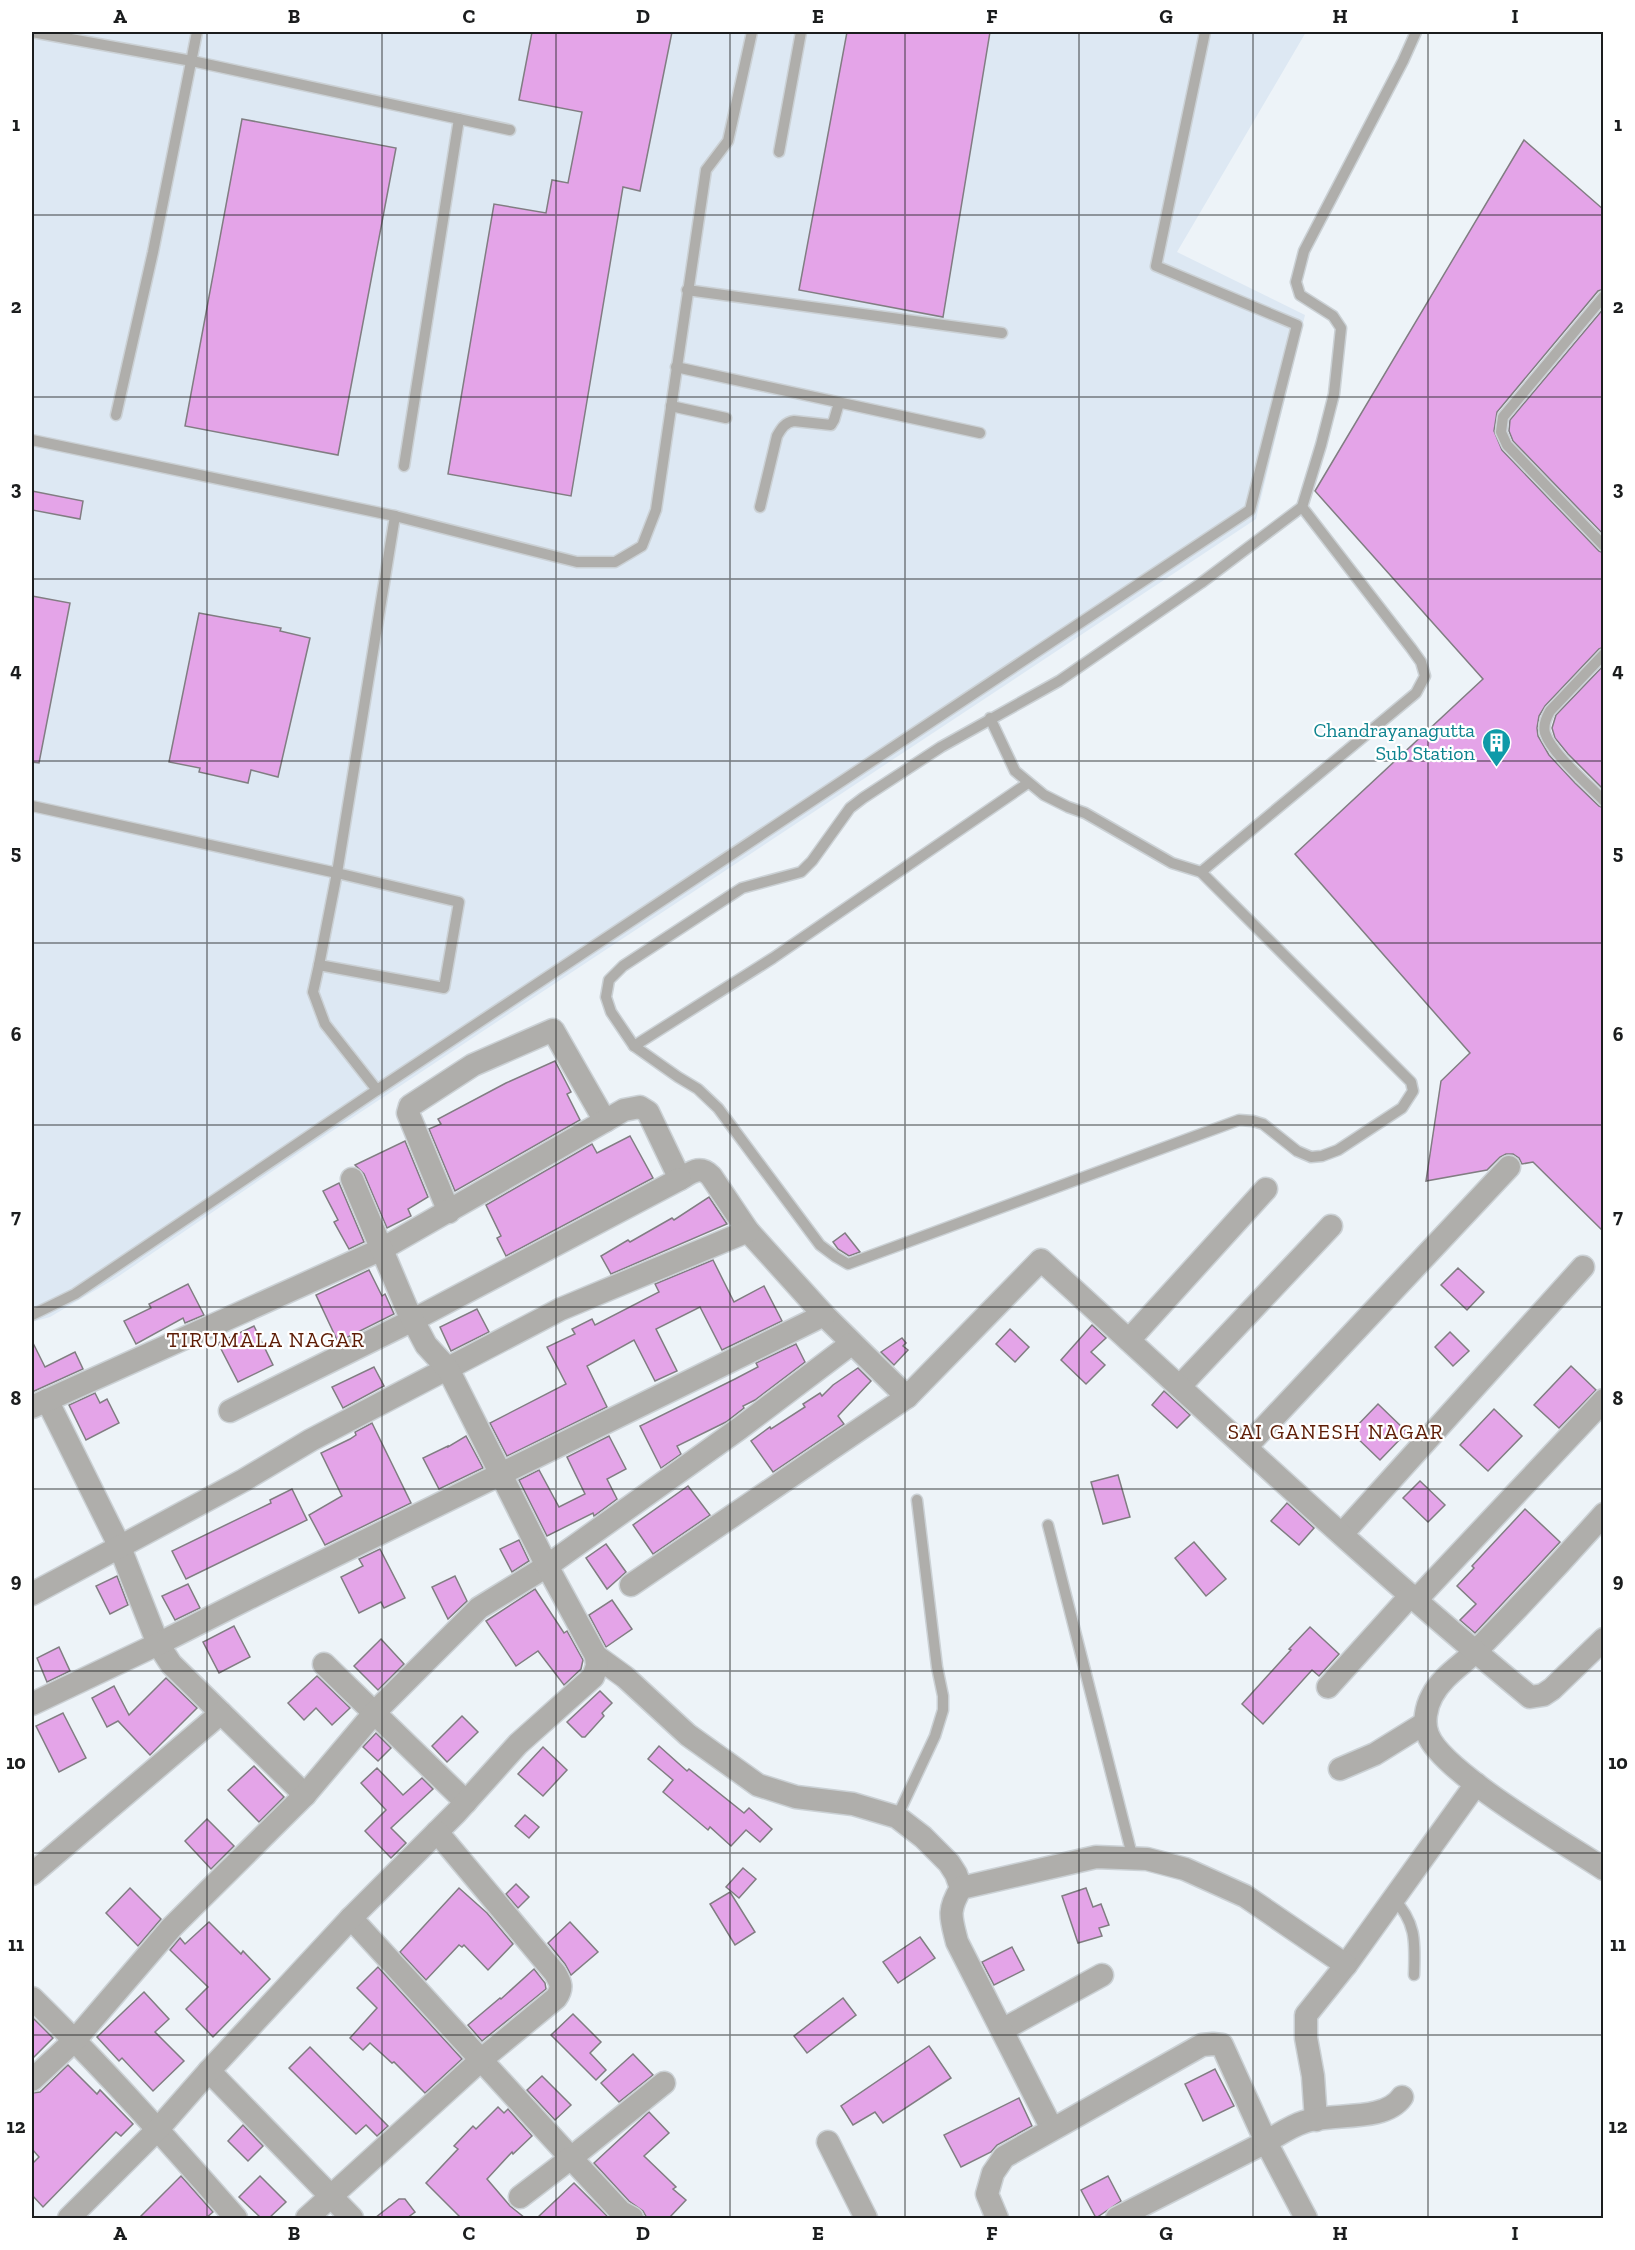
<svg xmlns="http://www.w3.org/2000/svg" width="1635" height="2250" font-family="'Zilla Slab',serif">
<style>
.built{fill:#dde8f3}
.building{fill:#e4a4e8;stroke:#817d82;stroke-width:1.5}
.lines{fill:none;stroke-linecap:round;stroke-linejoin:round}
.service-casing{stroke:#cbd1d5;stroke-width:13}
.minor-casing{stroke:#cbd1d5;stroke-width:25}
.service{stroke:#afaeab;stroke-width:10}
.minor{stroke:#afaeab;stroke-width:22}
.grid{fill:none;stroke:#1b1d1e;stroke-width:1.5;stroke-opacity:0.55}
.labels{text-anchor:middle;stroke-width:4.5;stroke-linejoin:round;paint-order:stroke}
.culture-label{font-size:20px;fill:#0d838f;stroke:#fff;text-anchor:end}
.neighbourhood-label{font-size:21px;letter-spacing:1.5px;fill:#5d1c05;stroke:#fff}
.neatline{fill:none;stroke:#1b1d1e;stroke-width:2}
.grid-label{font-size:20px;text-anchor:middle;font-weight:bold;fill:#1b1d1e}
</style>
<rect width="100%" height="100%" fill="#edf3f8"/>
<path class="built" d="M32,32H1306L1177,252L1305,315L1256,519L308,1147L116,1278L50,1317L32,1322Z"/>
<g class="building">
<path d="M532,32H672L640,191L623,187L571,496L448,474L494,204L546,213L552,180L568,183L582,112L519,100Z"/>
<path d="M847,32H990L943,317L799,290Z"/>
<path d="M242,119L396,148L338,455L185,426Z"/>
<path d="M1524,140L1604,210V289L1598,291L1497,412L1494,431L1502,450L1599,551L1604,553V647L1599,649L1545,706L1539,716L1537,728L1538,736L1549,755L1575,783L1599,806L1604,808V1232L1533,1162L1522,1164L1519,1158L1513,1154H1506L1500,1157L1487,1170L1426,1181L1441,1081L1470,1053L1295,854L1483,679L1315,491Z"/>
<path d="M1604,308V535L1513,441L1509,431L1510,420Z"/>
<path d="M32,491L83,501L80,519L32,510Z"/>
<path d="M32,596L70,603L39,763L32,762Z"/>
<path d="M199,613L281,628L280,631L310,638L278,777L251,770L248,783L199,772L200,768L169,762Z"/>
<path d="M1604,665V790L1568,754L1555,738L1552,728L1556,715Z"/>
<path d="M555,1061L571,1092L567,1094L580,1120L455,1191L429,1129L441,1124L438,1119L506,1083Z"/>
<path d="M630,1136L653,1178L506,1256L497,1238L501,1236L486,1205L592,1144L597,1153Z"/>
<path d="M405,1141L428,1197L408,1209L411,1216L387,1228L364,1174L355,1165Z"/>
<path d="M339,1183L364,1242L349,1249L334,1222L338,1220L323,1191Z"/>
<path d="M709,1197L727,1224L611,1274L601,1256L628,1240L630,1242L672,1218L674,1220Z"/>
<path d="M845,1233L860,1252L849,1256L838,1249L833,1242Z"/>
<path d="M713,1260L734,1302L764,1286L782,1321L722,1350L700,1307L656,1329L677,1371L655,1381L634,1340L587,1366L607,1407L507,1456L490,1423L566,1384L547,1347L575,1334L572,1329L592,1319L595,1325L659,1292L655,1284Z"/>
<path d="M1458,1268L1484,1292L1467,1310L1441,1285Z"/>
<path d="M369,1270L382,1296L385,1294L394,1314L338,1342L316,1295Z"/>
<path d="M188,1284L204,1315L185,1323L183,1318L136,1344L124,1321L151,1308L149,1304Z"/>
<path d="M477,1309L489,1332L451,1351L440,1327Z"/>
<path d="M1092,1325L1106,1338L1091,1352L1105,1365L1086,1384L1061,1360Z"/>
<path d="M254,1326L273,1365L238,1382L218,1343Z"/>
<path d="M1010,1329L1029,1347L1015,1362L996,1344Z"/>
<path d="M1450,1332L1469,1351L1453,1366L1435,1347Z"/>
<path d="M902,1338L906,1343L903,1346L908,1350L894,1365L881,1352Z"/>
<path d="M32,1341L45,1367L75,1352L83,1369L32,1392Z"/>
<path d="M796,1344L805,1362L755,1400L743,1406L744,1408L726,1422L677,1446L681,1454L661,1468L640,1426L735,1379L758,1367L756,1363Z"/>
<path d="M1571,1366L1596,1390L1559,1428L1534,1405Z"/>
<path d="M374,1367L384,1386L343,1408L332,1387Z"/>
<path d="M858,1368L871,1381L838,1416L844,1424L773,1472L751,1441L770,1427L771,1429L805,1407L803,1404L820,1393L822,1396L833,1385Z"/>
<path d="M1164,1391L1190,1415L1177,1428L1152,1405Z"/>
<path d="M95,1393L100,1403L107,1399L119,1423L86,1440L69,1405Z"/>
<path d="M1378,1404L1407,1432L1380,1460L1351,1432Z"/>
<path d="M1494,1409L1522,1436L1488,1471L1460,1445Z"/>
<path d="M372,1423L411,1503L325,1545L309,1515L342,1496L321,1453L350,1439L356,1435L355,1432Z"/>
<path d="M466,1436L483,1468L439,1489L423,1458L448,1446V1447Z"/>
<path d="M609,1436L626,1469L607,1479L617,1499L594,1516L593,1513L547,1536L519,1480L539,1470L559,1507L585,1494L567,1457Z"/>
<path d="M1118,1475L1130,1517L1103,1524L1091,1482Z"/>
<path d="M1420,1481L1445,1505L1428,1522L1403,1498Z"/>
<path d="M688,1486L710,1515L653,1554L633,1525Z"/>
<path d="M292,1489L307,1520L186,1579L172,1551L271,1503L270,1500Z"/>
<path d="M1287,1503L1314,1528L1299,1545L1271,1521Z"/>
<path d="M1525,1509L1560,1542L1475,1633L1460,1620L1476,1604L1457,1586L1474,1568L1472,1566Z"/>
<path d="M519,1540L529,1561L512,1572L500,1549Z"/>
<path d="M1194,1542L1226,1579L1206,1596L1175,1558Z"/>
<path d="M606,1544L626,1572L607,1589L586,1558Z"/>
<path d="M380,1549L405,1598L384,1608L381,1602L359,1613L341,1577L363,1566L359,1559Z"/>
<path d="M117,1576L128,1605L110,1614L96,1586Z"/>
<path d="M455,1576L467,1601L448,1619L432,1587Z"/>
<path d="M188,1584L200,1608L175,1620L162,1596Z"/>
<path d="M535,1589L564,1633L567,1631L583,1660L581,1669L564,1685L538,1651L516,1666L486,1621Z"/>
<path d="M612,1600L632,1629L606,1647L589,1615Z"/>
<path d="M234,1626L250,1657L219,1673L203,1642Z"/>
<path d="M1310,1627L1339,1654L1319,1676L1312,1670L1263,1724L1242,1704L1291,1650L1289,1649Z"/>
<path d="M381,1639L404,1664L378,1690L354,1666Z"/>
<path d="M59,1647L70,1671L47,1682L37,1658Z"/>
<path d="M317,1676L350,1708L332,1725L316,1708L304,1720L288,1703Z"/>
<path d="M166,1678L197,1708L150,1755L118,1721L107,1727L92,1698L114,1686L129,1715Z"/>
<path d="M600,1691L612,1703L602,1713L604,1716L585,1737H582L567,1722Z"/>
<path d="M63,1713L86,1758L59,1772L36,1726Z"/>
<path d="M462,1716L478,1732L447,1762L432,1746Z"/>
<path d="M376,1733L391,1748L378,1761L363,1747Z"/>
<path d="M659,1746L687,1771L689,1769L744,1813L749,1808L772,1829L760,1842L746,1830L731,1846L710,1827L708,1830L663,1792L673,1780L648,1759Z"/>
<path d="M543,1747L567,1770L543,1796L518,1774Z"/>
<path d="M254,1766L284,1797L259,1822L228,1790Z"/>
<path d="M377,1768L403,1795L422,1778L433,1789L391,1828L406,1843L391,1858L365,1831L386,1810L361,1783Z"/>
<path d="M525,1815L539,1827L529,1838L515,1826Z"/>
<path d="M207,1819L234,1846L211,1869L185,1841Z"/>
<path d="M743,1868L756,1879L739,1898L726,1887Z"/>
<path d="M516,1884L529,1897L518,1908L506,1894Z"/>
<path d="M130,1888L161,1919L138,1946L106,1913Z"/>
<path d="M459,1888L487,1913L513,1944L488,1970L464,1945L462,1947L459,1945L426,1980L400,1952Z"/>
<path d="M1086,1888L1093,1907L1101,1904L1109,1925L1099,1928L1102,1936L1078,1943L1062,1896Z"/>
<path d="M730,1892L755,1932L735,1945L710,1904Z"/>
<path d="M209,1922L241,1954L243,1951L270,1979L213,2037L186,2009L208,1987L170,1950L180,1938L185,1944Z"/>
<path d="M570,1922L598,1952L571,1975L565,1964L548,1943Z"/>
<path d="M920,1937L935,1958L898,1983L883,1962Z"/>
<path d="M1012,1947L1024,1970L994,1985L982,1962Z"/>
<path d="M378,1967L462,2059L425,2093L394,2062L392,2063L370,2043L363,2050L350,2038L377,2008L357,1988Z"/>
<path d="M534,1969L545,1983L546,1989L482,2041L468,2025L500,1998L501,1999Z"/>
<path d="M144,1992L169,2019L155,2032L184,2061L153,2091L122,2058L119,2061L97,2037Z"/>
<path d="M843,1998L856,2015L807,2053L794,2036Z"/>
<path d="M573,2014L601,2042L590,2053L606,2070L596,2080L551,2035Z"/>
<path d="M32,2017L53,2038L32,2059Z"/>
<path d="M929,2046L951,2078L883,2123L875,2112L853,2125L841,2106Z"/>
<path d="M310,2047L388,2126L377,2136L366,2125L356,2134L289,2068Z"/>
<path d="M633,2054L653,2075L619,2102L601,2083Z"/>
<path d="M68,2065L97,2094L100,2090L133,2124L121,2136L116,2132L43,2207L32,2195V2164L39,2157L32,2149V2093L40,2092Z"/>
<path d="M1215,2069L1234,2106L1203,2121L1185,2084Z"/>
<path d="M542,2076L571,2105L555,2120L527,2090Z"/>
<path d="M1019,2098L1032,2126L997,2145L991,2152L961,2167L944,2135Z"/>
<path d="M498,2107L504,2113L508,2109L532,2136L513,2154L512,2152L487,2179L510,2206L525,2218H461L426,2183L458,2149L454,2146L473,2126L476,2129Z"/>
<path d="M649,2112L669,2133L644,2156L670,2181L676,2187L673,2189L686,2200L669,2218H647L643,2211L629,2201L594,2163Z"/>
<path d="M243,2125L263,2146L248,2161L228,2141Z"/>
<path d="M181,2176L213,2212L206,2218H139Z"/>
<path d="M260,2176L286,2202L269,2218H261L239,2197Z"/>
<path d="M1108,2176L1121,2201L1096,2218L1081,2190Z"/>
<path d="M574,2183L609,2218H537Z"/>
<path d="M399,2199H405L415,2212L407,2218H375Z"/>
</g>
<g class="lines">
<defs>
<g id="service">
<path d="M32,32L192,61L510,130"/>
<path d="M779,152L801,32"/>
<path d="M687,290L1002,333"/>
<path d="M1604,296L1503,417L1501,432L1507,445L1604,546"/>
<path d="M676,367L980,433"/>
<path d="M671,406L726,418"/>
<path d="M116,415L153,252L197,32"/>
<path d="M32,440L395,516"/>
<path d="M404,466L459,119"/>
<path d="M760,507L777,436C781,429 785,422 794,421L831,425L834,420L839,403"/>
<path d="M1604,654L1550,711C1546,718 1543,726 1545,733C1552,754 1588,784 1604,801"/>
<path d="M990,718L1015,771L1044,795L1068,807L1085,813L1172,863L1201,872L1411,1082L1413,1091L1402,1108L1338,1150L1322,1156L1311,1157L1297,1151L1263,1124L1253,1121L1239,1120L848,1264L836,1257L820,1245L718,1108L698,1089L678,1077L634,1046L611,1012L606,997L609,980L623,966L742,888L801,872L812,861L850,808L863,798L941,747L1059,681L1201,583L1302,507L1321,445L1334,394L1341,328L1333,316L1300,295L1296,282L1304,251L1403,61L1416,32"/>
<path d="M32,806L337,873L395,516L577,562H615L642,546L656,510L706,170L728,141L752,32"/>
<path d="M1201,872L1416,693L1425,676L1421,662L1411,648L1302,507"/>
<path d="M337,873L459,902L444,988L319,965Z"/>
<path d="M319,965L313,992L325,1024L377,1090"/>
<path d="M634,1046L773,958L1028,783"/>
<path d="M32,1315L75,1294L377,1090L1250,510L1297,325L1156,266L1205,32"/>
<path d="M1048,1525L1133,1859"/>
<path d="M897,1817L935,1736L943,1710V1696L937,1667L917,1500"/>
<path d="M1393,1898C1417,1923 1415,1943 1414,1975"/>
</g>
<g id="minor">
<path d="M449,1212L408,1113L410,1106L473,1065L553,1030L605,1121"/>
<path d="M1129,1340L1266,1189"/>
<path d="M1180,1386L1331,1226"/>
<path d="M47,1400L119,1545L158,1644L171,1664L305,1795"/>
<path d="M32,1407L382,1249L624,1110L640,1107L648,1112L680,1179C692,1172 700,1165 711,1176L748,1231L824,1315L907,1397"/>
<path d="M230,1411L413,1320L680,1179"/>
<path d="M1246,1447L1509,1167"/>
<path d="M1604,1514C1563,1560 1522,1604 1480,1647C1464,1664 1443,1675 1432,1696C1426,1707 1423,1723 1428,1735C1442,1772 1566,1844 1604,1869"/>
<path d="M1342,1534L1583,1267"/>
<path d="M631,1585L907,1397L1041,1260C1203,1407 1361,1558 1530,1697L1543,1695L1552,1689L1604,1639"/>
<path d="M32,1594L244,1480L311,1440L561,1309L748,1231"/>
<path d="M1416,1600L1604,1400"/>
<path d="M596,1656L625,1677L688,1735L758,1785L796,1797L853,1804L897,1817L923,1837L949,1863L956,1874L961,1888"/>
<path d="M324,1664L466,1802"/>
<path d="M1328,1687L1411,1595"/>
<path d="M32,1704L158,1644L267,1589L824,1315"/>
<path d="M1340,1769L1375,1754L1425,1723"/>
<path d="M32,1874L221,1713"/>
<path d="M351,1918L571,2158L664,2083"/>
<path d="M32,1998C104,2068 170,2143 236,2218"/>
<path d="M1002,2030L1102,1975"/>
<path d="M209,2071L352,2218"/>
<path d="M32,2080L75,2040L171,1928L305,1795L375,1712L479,1608L547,1566L740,1428L851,1344"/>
<path d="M1316,2120L1313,2076L1306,2038V2015L1346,1965L1476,1784"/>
<path d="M1052,2129L957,1942C951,1918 947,1911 961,1888L1096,1857L1147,1859L1185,1869L1245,1896L1346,1965"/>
<path d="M828,2142L866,2218"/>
<path d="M520,2197L571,2158L621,2212L632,2218"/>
<path d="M69,2218L158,2129L209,2071L351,1918L456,1813L518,1744L593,1677L597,1666L596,1656L547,1566L448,1369L426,1345L407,1309L352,1179"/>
<path d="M307,2218L482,2059L556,1998C563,1988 561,1983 555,1973L437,1832"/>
<path d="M997,2218L987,2194L993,2173L1004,2157L1202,2045L1213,2044L1222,2045L1266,2142L1117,2218"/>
<path d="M1306,2218L1266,2142C1278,2135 1291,2126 1304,2122C1331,2112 1384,2123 1402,2097"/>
</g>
</defs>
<use href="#service" class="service-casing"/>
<use href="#minor" class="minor-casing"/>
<use href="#service" class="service"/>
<use href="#minor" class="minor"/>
</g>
<path class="grid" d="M207,32V2218M382,32V2218M556,32V2218M730,32V2218M905,32V2218M1079,32V2218M1253,32V2218M1428,32V2218M32,215H1604M32,397H1604M32,579H1604M32,761H1604M32,943H1604M32,1125H1604M32,1307H1604M32,1489H1604M32,1671H1604M32,1853H1604M32,2035H1604"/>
<defs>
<symbol id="building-pin" viewBox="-11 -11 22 30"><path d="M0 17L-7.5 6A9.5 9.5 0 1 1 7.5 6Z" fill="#0f9aa8" stroke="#fff"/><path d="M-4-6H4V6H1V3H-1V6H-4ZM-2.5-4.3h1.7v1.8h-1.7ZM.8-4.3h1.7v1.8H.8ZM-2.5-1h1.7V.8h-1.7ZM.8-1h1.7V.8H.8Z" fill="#fff"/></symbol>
</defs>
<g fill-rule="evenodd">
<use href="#building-pin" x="1480" y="726" width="33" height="45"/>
</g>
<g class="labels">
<g class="culture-label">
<text x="1475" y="737">Chandrayanagutta<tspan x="1475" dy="23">Sub Station</tspan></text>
</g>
<g class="neighbourhood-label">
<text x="266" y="1347">TIRUMALA NAGAR</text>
<text x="1336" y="1439">SAI GANESH NAGAR</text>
</g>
</g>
<rect width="1635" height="2250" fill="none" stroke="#ffffff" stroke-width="66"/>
<rect x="33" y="33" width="1569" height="2184" class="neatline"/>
<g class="grid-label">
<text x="120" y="23">A</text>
<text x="294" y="23">B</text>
<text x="469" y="23">C</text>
<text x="643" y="23">D</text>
<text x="818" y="23">E</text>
<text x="992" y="23">F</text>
<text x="1166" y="23">G</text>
<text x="1340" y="23">H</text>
<text x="1515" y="23">I</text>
<text x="16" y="131">1</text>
<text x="1618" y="131">1</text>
<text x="16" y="313">2</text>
<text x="1618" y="313">2</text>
<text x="16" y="495">3</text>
<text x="1618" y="495">3</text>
<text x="16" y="677">4</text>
<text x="1618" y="677">4</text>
<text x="16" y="859">5</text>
<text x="1618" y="859">5</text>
<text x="16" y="1041">6</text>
<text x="1618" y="1041">6</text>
<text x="16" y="1223">7</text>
<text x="1618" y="1223">7</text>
<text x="16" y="1405">8</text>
<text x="1618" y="1405">8</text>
<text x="16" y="1587">9</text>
<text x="1618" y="1587">9</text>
<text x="16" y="1769">10</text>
<text x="1618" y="1769">10</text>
<text x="16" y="1951">11</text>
<text x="1618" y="1951">11</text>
<text x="16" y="2133">12</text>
<text x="1618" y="2133">12</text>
<text x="120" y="2240">A</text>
<text x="294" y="2240">B</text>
<text x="469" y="2240">C</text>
<text x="643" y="2240">D</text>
<text x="818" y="2240">E</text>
<text x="992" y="2240">F</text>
<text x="1166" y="2240">G</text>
<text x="1340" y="2240">H</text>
<text x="1515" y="2240">I</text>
</g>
</svg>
